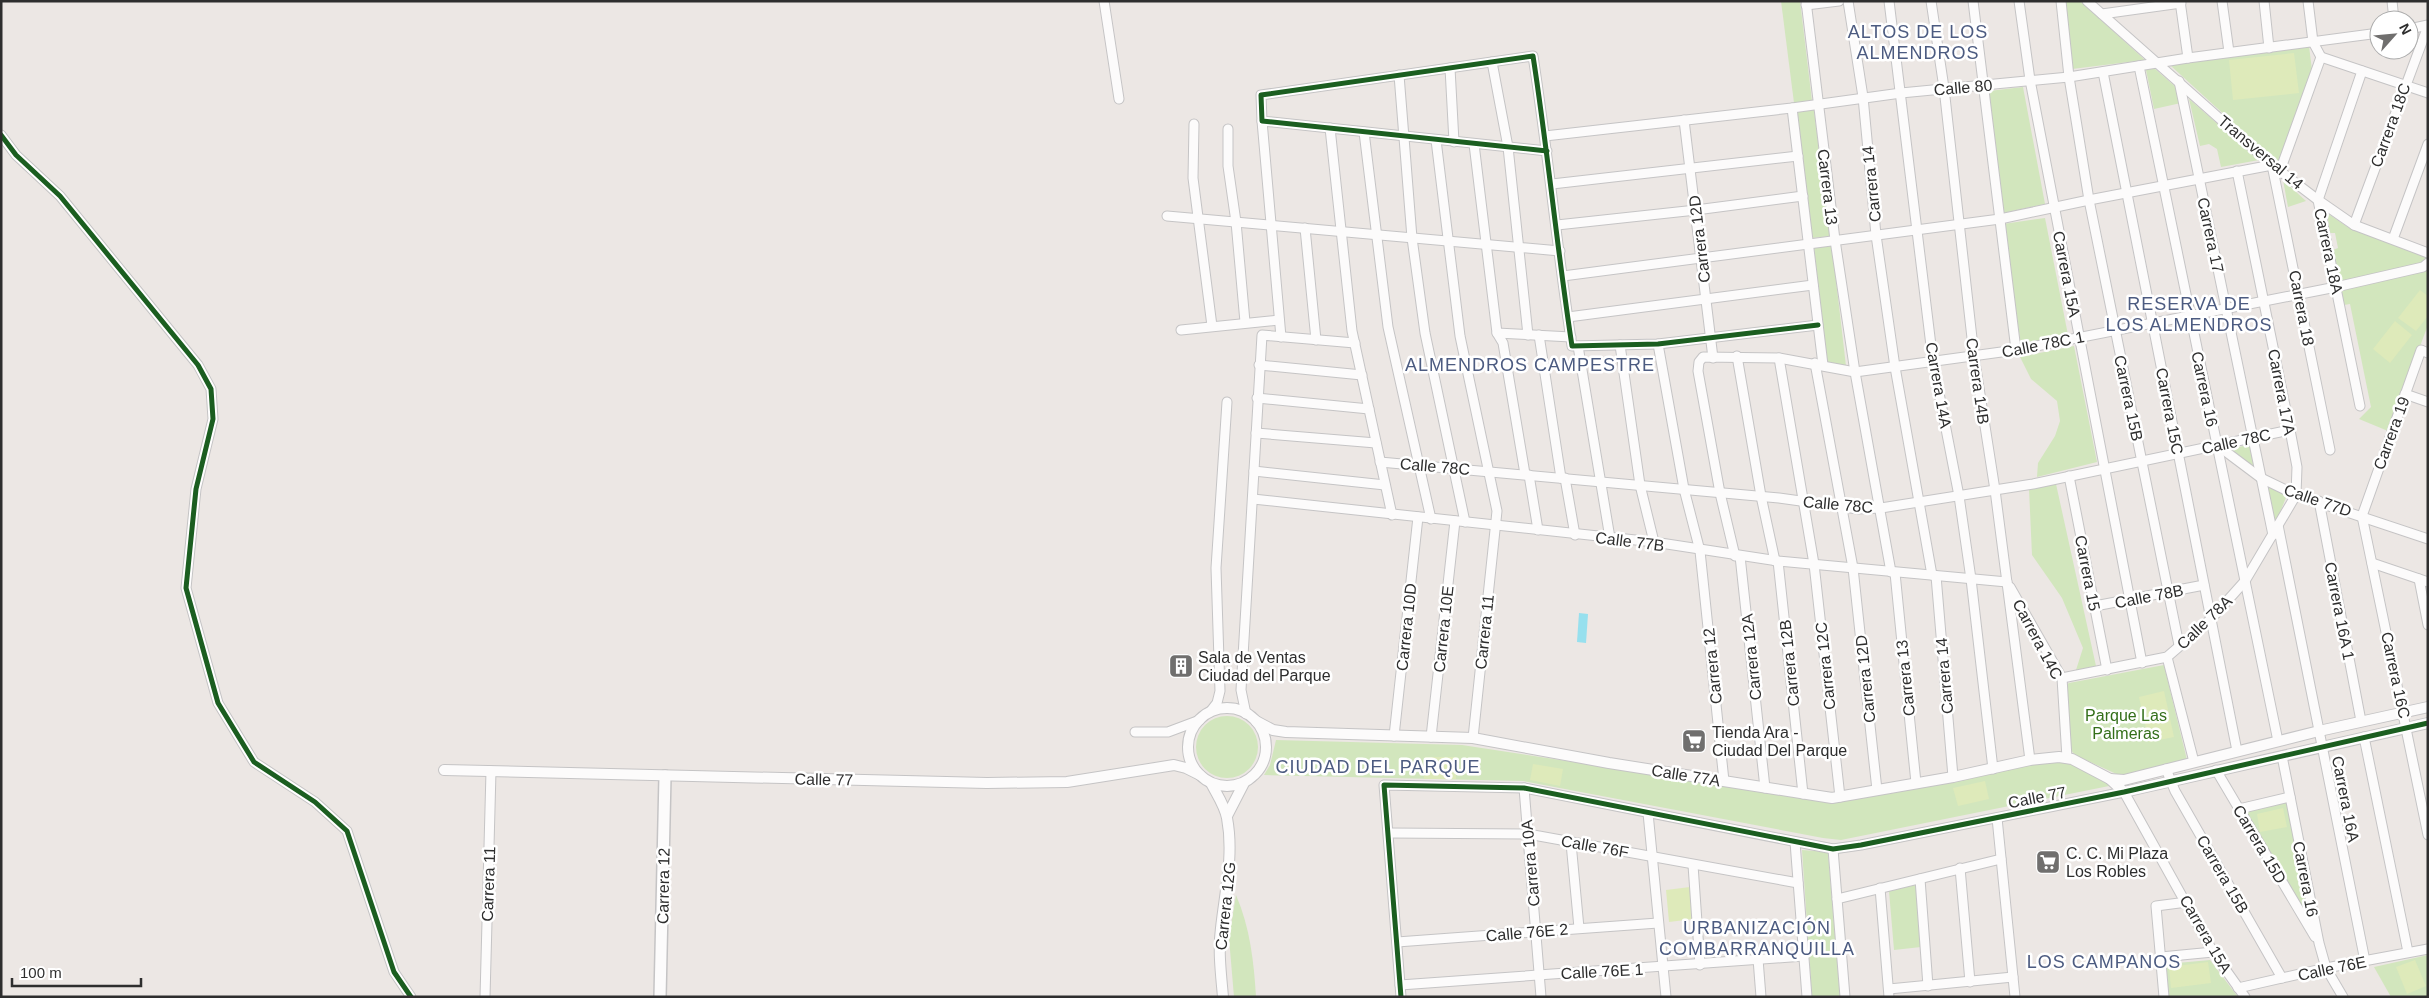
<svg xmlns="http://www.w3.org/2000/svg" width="2429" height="998" font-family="Helvetica,sans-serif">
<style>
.green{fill:#d2e6bd}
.pitch{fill:#deeaba}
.water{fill:#97e0ee}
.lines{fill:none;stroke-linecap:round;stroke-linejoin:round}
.minor-casing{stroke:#c5c4c5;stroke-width:11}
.tertiary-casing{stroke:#c5c4c5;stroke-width:12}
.secondary-casing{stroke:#c5c4c5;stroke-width:14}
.minor{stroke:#fcfbfb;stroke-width:9}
.tertiary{stroke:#fcfbfb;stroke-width:10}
.secondary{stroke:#fcfbfb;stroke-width:11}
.cycleway-casing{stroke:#fff;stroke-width:8}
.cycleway{stroke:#1b5e20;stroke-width:5}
.labels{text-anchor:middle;stroke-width:5;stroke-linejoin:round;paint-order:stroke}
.street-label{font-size:16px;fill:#2e2e2e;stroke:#fff}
.poi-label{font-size:16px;fill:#2e2e2e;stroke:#fff;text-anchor:start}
.park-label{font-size:16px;fill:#346f1a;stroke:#fff}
.neighbourhood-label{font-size:18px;letter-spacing:1px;fill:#4c5b80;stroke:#fff}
</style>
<rect width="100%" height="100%" fill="#ece7e4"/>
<g class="green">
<path d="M1781,1H1800L1812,101L1794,103Z"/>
<path d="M2065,1H2080L2145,60L2072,69Z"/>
<path d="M2309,46L2312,70L2279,165L2170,65Z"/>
<path d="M2154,68L2178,89L2181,103L2154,109L2146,70Z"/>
<path d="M2023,87L2045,204L2003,213L1989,91Z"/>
<path d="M2189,99L2259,160L2221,167L2217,149L2209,144L2200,146Z"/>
<path d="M1814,110L1830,236L1812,238L1796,112Z"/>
<path d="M2283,180L2306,201L2288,207Z"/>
<path d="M2327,213L2349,228L2428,257V325L2388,431L2359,419L2371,407L2350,304L2344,305L2333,250L2338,248L2335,233H2330Z"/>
<path d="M2045,218L2068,335L2021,345L2003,224Z"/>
<path d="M1832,246L1846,366L1827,363L1814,248Z"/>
<path d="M2074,346L2097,462L2037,477L2038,463L2055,436L2060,421L2057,401L2031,379L2020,357Z"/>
<path d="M2250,444L2255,471L2225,451Z"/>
<path d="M2056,484L2096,666L2076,670L2083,648L2062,598L2032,555L2029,489Z"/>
<path d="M2266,486L2287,495L2275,525Z"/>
<path d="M2164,665L2187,760L2123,777L2075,755L2070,749L2063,687L2069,683Z"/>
<circle cx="1227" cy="747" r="31"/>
<path d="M1276,740L1462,745L1830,801H1847L2052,760L2069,763L2114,785L1841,840L1823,838L1523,781L1264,775L1270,765Z"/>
<path d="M2288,802L2312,926L2244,812Z"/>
<path d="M1802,850L1828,852L1840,997H1812Z"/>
<path d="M1916,885L1921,947L1894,950L1889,891Z"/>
<path d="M1236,895C1250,927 1254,963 1256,997H1234L1229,938Z"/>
<path d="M2428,955V996L2391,997L2374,967Z"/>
<path d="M2210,960L2238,997H2169L2166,964Z"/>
</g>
<g class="pitch">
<path d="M2294,53L2299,93L2233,100L2229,60Z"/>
<path d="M2420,290L2428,296V316L2416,331L2398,318Z"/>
<path d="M2395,321L2412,335L2390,363L2373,349Z"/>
<path d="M2164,691L2174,737L2149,742L2139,697Z"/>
<path d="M1425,757H1456V779H1424Z"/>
<path d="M1533,764L1563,769L1560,786L1530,780Z"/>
<path d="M1985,781L1989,799L1958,806L1953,788Z"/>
<path d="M2283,808L2287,827L2260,832L2257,814Z"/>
<path d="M1690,887L1693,919L1669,922L1666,890Z"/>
<path d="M2415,960L2426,986L2407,994L2396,967Z"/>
<path d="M2208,962L2211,983L2171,988L2169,967Z"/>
</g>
<path class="water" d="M1579,613L1588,614L1586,643L1577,642Z"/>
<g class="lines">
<defs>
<g id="minor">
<path d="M1104,1L1119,99"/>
<path d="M1806,1L1835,240L1855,372L1891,572"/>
<path d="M1848,1L1863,97L1876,235L1895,367L1932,575"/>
<path d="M1889,1L1933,362L1959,496L1971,579L1993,769"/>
<path d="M1931,1L1944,88L1974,356L1995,490L2030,760"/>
<path d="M1973,1L2016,350"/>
<path d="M2019,1L2030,80L2142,663"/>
<path d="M2061,1L2069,77L2089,200L2179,645"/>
<path d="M2087,1L2272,165L2318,200L2354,225L2428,253"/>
<path d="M2180,1L2188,58"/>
<path d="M2222,1L2229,52"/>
<path d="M2264,1L2269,48"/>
<path d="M2392,1L2394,20"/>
<path d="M1806,5L1839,1"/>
<path d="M2102,14L2181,3"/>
<path d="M2409,29L2428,25"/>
<path d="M2321,57L2428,93"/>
<path d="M1492,62L1508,147L1528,335"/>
<path d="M2139,66L2278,741"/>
<path d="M1450,68L1454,142"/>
<path d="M2103,72L2237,751"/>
<path d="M1399,75L1412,238L1425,333L1465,522"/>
<path d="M2179,81L2273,535"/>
<path d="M1792,108L1823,365"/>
<path d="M1684,120L1713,358"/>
<path d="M1262,121L1281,337"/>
<path d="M1194,124L1193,178L1212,326"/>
<path d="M1330,128L1352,331L1392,515"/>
<path d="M1228,129V166L1236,222L1245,322"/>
<path d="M1364,132L1388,327L1431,519"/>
<path d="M1,135L16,155L60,196L198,365L211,389L213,419L196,489L186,588L218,703L254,762L315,802L347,831L394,972L411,997"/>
<path d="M1545,136L1792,108L1901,93L2069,77L2188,58L2379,33"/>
<path d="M1436,140L1460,336L1497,511L1473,738"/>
<path d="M1474,144L1497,333L1503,343L1525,474"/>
<path d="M1547,151L1262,121L1261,95L1533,56C1548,152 1557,249 1572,346L1658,344L1818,325"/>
<path d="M2280,171L2321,57L2313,42L2308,1"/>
<path d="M1552,184L1798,156"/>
<path d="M1167,216L1560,251"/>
<path d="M1557,225L1696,210L1803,196"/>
<path d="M2354,225L2428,26"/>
<path d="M1305,228L1316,340"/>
<path d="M2393,239L2428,144"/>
<path d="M1563,276L2000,219L2089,200L2272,165L2330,450"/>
<path d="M1568,317L1813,285"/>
<path d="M1181,330L1279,320"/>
<path d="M1497,333L1571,337"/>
<path d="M1539,335L1561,478"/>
<path d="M1658,344L1684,489L1700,551L1724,781"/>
<path d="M1620,345L1640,485L1654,542"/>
<path d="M1578,346L1610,538"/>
<path d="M2428,353L2421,350L2362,516L2428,835"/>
<path d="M1737,356L1761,496L1775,561"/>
<path d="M1779,358L1814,564L1840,797"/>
<path d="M1815,363L1853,568L1877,790"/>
<path d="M1259,365L1362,375"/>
<path d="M2405,394L2428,402"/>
<path d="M1257,398L1369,409"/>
<path d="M2360,406L2318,200L2362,71"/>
<path d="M1256,433L1376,443"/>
<path d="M2217,445L2261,478L2296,495L2428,539"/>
<path d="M1380,462L1779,498L1858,509L1881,508L2033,484L2290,430"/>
<path d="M1254,471L1385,485"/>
<path d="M1529,475L1538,530"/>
<path d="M2069,476L2107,670"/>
<path d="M1565,478L1575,535"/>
<path d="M1253,499L1654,542L1778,561L2007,582"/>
<path d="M2319,501L2361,721"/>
<path d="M2278,525L2365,961"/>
<path d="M1735,556L1720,493L1698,371L1699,362L1703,357L1779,358L1855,372L2016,350L2336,287L2423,267L2428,263"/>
<path d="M1740,556L1765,788"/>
<path d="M1778,561L1803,794"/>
<path d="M2372,563L2428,582"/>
<path d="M1895,573L1916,783"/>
<path d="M1936,576L1953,777"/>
<path d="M2419,579L2428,625"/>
<path d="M2010,587L2062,678L2067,758"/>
<path d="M2095,606L2204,585"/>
<path d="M2167,657L2194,762"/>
<path d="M2062,678L2167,657L2211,619L2245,581L2296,495L2297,467L2290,430L2237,171"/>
<path d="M1210,712L1217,703L1220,691L1216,568L1227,402"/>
<path d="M1246,714L1241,690L1262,335L1355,343"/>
<path d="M1135,732H1168L1200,720"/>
<path d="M1394,736L1418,517"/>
<path d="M1431,737L1455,521"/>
<path d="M2364,737L2408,952"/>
<path d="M2282,756L2319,943L2326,968L2343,997"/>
<path d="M2166,769L2175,791L2282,978"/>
<path d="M2216,770L2315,937"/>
<path d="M1524,788L1541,997"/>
<path d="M2239,809L2290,797"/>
<path d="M1648,813L1666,997"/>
<path d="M1997,818L2015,997"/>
<path d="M1389,833L1528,834L1798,883"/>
<path d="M1795,842L1807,997"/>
<path d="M1571,843L1579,928"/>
<path d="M1833,849L1845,997"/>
<path d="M1693,865L1700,965"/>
<path d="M1960,868L1970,982"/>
<path d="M1920,879L1928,986"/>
<path d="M1880,888L1889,997"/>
<path d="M1837,899L2001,859"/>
<path d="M1397,942L1658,923"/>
<path d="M2161,957L2213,952"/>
<path d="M1758,959L1761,997"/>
<path d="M1400,985L1804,956"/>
<path d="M2238,988L2326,968L2428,949"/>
<path d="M1889,989L2013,977"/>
<path d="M485,997L491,771"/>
<path d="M1401,997L1384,785L1524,788L1833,849L1861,845L2124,792L2213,952L2245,997"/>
<path d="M2164,997L2156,906L2187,902"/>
</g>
<g id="tertiary">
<circle cx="1227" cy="747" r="39"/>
<path d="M1256,721L1273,730L1286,732L1473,738L1609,763L1832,798L1953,777L2030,760L2059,757L2072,759L2110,779L2124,792L2428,723"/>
<path d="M444,770L987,783L1067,782L1174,765L1186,768L1200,775"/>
<path d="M2110,779L2124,780L2319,731L2428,707"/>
<path d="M1211,783C1216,793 1225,806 1227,818C1234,855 1225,891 1221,928C1218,951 1221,974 1223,997"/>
<path d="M1227,816L1244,783"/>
</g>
<path id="secondary" d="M660,997L665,776"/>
</defs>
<use href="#minor" class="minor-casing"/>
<use href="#tertiary" class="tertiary-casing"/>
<use href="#secondary" class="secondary-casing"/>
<use href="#minor" class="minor"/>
<use href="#tertiary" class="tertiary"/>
<use href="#secondary" class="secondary"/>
<defs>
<g id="cycleway">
<path d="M1,135L16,155L60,196L198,365L211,389L213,419L196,489L186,588L218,703L254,762L315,802L347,831L394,972L411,997"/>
<path d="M1547,151L1262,121L1261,95L1533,56C1548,152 1557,249 1572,346L1658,344L1818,325"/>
<path d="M1401,997L1384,785L1524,788L1833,849L1861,845L2124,792L2428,723"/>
</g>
</defs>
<use href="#cycleway" class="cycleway-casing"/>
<use href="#cycleway" class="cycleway"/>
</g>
<defs>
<symbol id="building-square" viewBox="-11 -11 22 22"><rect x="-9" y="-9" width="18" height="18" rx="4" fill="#706f6e" stroke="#fff"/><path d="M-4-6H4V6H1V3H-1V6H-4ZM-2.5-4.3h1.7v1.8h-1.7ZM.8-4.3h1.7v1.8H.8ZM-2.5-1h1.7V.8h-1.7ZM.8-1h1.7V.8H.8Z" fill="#fff"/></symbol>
<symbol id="supermarket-square" viewBox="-11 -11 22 22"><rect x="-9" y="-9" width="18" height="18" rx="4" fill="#706f6e" stroke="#fff"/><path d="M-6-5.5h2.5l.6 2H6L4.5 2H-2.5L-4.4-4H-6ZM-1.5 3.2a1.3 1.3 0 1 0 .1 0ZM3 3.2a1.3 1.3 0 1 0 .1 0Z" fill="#fff"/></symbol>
</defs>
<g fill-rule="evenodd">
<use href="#building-square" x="1167" y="652" width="28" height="28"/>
<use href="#supermarket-square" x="1680" y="727" width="28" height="28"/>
<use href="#supermarket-square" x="2034" y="848" width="28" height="28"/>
</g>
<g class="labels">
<g class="street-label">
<text transform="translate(1963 87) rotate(-5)" y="6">Calle 80</text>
<text transform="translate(2390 125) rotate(-70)" y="6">Carrera 18C</text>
<text transform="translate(2261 152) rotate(40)" y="6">Transversal 14</text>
<text transform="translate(1871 184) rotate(-96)" y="6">Carrera 14</text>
<text transform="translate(1828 187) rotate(83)" y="6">Carrera 13</text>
<text transform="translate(2211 235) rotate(78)" y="6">Carrera 17</text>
<text transform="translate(1699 239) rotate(-97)" y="6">Carrera 12D</text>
<text transform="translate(2329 251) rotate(78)" y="6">Carrera 18A</text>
<text transform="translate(2067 274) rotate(79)" y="6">Carrera 15A</text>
<text transform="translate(2302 308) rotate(79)" y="6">Carrera 18</text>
<text transform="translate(2043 344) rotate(-11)" y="6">Calle 78C 1</text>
<text transform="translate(1978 381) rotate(82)" y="6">Carrera 14B</text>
<text transform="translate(1939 385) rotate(80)" y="6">Carrera 14A</text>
<text transform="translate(2205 389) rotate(78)" y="6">Carrera 16</text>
<text transform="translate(2282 392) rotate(79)" y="6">Carrera 17A</text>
<text transform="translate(2129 398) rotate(78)" y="6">Carrera 15B</text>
<text transform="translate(2170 411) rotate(79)" y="6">Carrera 15C</text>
<text transform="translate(2391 433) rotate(-70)" y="6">Carrera 19</text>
<text transform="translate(2236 441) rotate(-12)" y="6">Calle 78C</text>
<text transform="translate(1435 466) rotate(5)" y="6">Calle 78C</text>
<text transform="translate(2318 500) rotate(19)" y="6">Calle 77D</text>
<text transform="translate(1838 504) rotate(5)" y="6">Calle 78C</text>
<text transform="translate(1630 541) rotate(7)" y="6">Calle 77B</text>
<text transform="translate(2088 573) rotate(79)" y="6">Carrera 15</text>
<text transform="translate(2149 596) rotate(-11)" y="6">Calle 78B</text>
<text transform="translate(2340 611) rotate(79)" y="6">Carrera 16A 1</text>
<text transform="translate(2204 622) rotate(-44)" y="6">Calle 78A</text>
<text transform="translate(1406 627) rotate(-84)" y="6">Carrera 10D</text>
<text transform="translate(1443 629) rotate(-84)" y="6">Carrera 10E</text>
<text transform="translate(1484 632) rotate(-84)" y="6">Carrera 11</text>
<text transform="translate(2038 639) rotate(62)" y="6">Carrera 14C</text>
<text transform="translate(1751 657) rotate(-96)" y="6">Carrera 12A</text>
<text transform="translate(1789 663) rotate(-96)" y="6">Carrera 12B</text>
<text transform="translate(1712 666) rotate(-96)" y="6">Carrera 12</text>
<text transform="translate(1825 666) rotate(-96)" y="6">Carrera 12C</text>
<text transform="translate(2396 675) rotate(78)" y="6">Carrera 16C</text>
<text transform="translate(1944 676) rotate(-95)" y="6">Carrera 14</text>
<text transform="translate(1905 678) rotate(-96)" y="6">Carrera 13</text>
<text transform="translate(1865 679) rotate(-96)" y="6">Carrera 12D</text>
<text transform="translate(1686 775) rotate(9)" y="6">Calle 77A</text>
<text transform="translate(824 779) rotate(1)" y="6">Calle 77</text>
<text transform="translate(2037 797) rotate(-11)" y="6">Calle 77</text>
<text transform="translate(2346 799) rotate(79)" y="6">Carrera 16A</text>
<text transform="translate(2260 844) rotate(59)" y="6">Carrera 15D</text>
<text transform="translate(1595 846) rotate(10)" y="6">Calle 76F</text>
<text transform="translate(1530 863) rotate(-95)" y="6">Carrera 10A</text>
<text transform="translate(2223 874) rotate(60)" y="6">Carrera 15B</text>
<text transform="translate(2306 879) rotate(79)" y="6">Carrera 16</text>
<text transform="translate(488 884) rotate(-88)" y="6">Carrera 11</text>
<text transform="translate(663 886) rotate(-89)" y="6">Carrera 12</text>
<text transform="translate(1225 906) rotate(-84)" y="6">Carrera 12G</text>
<text transform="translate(1527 932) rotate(-5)" y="6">Calle 76E 2</text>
<text transform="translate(2206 934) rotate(60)" y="6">Carrera 15A</text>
<text transform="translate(2332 968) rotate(-12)" y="6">Calle 76E</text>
<text transform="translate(1602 971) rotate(-3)" y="6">Calle 76E 1</text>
</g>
<g class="poi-label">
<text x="1198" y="663">Sala de Ventas<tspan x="1198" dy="18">Ciudad del Parque</tspan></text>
<text x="1712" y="738">Tienda Ara -<tspan x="1712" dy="18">Ciudad Del Parque</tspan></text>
<text x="2066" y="859">C. C. Mi Plaza<tspan x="2066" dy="18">Los Robles</tspan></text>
</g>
<g class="park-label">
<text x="2126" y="721">Parque Las<tspan x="2126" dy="18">Palmeras</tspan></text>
</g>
<g class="neighbourhood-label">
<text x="1918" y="38">ALTOS DE LOS<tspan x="1918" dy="21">ALMENDROS</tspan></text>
<text x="2189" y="310">RESERVA DE<tspan x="2189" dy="21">LOS ALMENDROS</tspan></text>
<text x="1530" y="371">ALMENDROS CAMPESTRE</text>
<text x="1378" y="773">CIUDAD DEL PARQUE</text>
<text x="1757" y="934">URBANIZACIÓN<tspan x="1757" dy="21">COMBARRANQUILLA</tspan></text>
<text x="2104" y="968">LOS CAMPANOS</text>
</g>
</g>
<rect width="2429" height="998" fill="none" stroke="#2e2e2e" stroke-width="5"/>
<g transform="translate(2394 35) rotate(63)"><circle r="24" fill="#ffffff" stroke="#ababab"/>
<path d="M0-4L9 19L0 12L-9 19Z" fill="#706f6e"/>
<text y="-8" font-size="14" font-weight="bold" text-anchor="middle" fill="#2e2e2e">N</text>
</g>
<path d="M12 978v8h129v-8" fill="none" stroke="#2e2e2e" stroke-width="2.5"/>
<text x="20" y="978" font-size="15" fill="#2e2e2e" stroke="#ffffff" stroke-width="4" paint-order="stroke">100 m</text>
</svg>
